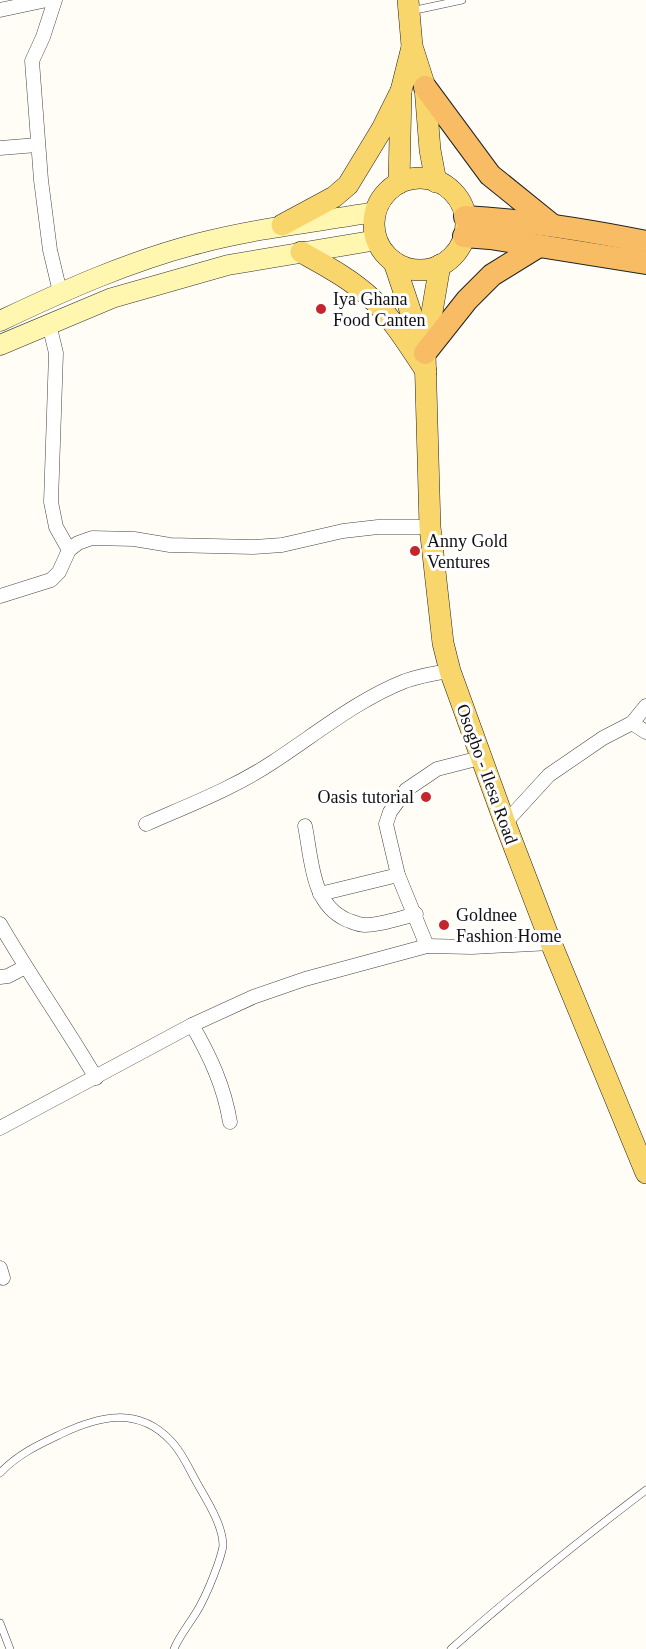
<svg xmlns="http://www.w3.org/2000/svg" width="646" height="1649" font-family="'Times New Roman',serif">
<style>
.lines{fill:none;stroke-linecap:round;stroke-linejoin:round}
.service-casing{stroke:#444;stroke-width:8}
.minor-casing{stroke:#444;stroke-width:15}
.secondary-casing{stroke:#333;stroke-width:21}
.primary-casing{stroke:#222;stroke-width:22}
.trunk-casing{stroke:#222;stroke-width:24}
.service{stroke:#fff;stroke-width:7}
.minor{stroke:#fff;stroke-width:14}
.secondary{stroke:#fff6b0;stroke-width:20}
.primary{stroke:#f9d66b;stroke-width:21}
.trunk{stroke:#f7bc64;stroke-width:22}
.poi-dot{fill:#c4262e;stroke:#fff;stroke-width:2}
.labels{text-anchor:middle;stroke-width:6;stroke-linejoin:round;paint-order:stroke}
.poi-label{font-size:18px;fill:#111;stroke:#fff;text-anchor:start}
.street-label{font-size:18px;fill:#111;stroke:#fff}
</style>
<rect width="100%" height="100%" fill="#fffdf5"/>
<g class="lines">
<defs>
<g id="service">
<path d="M411,11L462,0"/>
<path d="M0,1473C18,1454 38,1445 61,1434C99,1416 138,1406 171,1441C182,1452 189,1469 197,1483C207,1501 223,1525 223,1546C222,1552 220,1558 218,1564C213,1578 207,1593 200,1606C192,1621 180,1634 174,1649"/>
<path d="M0,1623L10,1649"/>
<path d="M451,1649C514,1593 579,1541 646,1490"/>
</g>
<g id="minor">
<path d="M55,0L43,37L32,61L41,180L50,250L60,292"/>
<path d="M0,10L47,0"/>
<path d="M0,148L37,145"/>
<path d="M49,324L56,353L51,502L56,527L69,550"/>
<path d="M0,596L51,580L59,572L69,550L78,543L92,538L134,539L170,545L253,547L282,545L343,531L378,527H430"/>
<path d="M632,723L646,732"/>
<path d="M505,823L549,775L603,738L632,723L646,706"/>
<path d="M146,824C189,805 234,788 273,762C316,734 357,700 405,681C420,676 435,673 450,671"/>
<path d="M305,826C312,860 311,904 347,920C353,922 359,925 365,925C382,925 400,918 416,914"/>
<path d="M320,894L398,875"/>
<path d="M0,924C30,976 65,1025 96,1078"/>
<path d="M427,946L398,875L386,824L390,812L406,790L437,769L480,758"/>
<path d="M0,977L8,976L25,967"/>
<path d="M192,1025C210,1056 224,1086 230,1122"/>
<path d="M0,1128L192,1025L253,997L305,979L427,946L472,947L551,943"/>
<path d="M0,1268L3,1278"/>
</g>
<g id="secondary">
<path d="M0,321C65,290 130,261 200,243C257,228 316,222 375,212"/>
<path d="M0,345L112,298L228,265L377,240"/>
</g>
<g id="primary">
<path d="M408,0L412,46L425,87L430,150L436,182"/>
<circle cx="420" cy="224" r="46"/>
<path d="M399,183L401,91L412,47"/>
<path d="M282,225L334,197L348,185L382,129L401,91"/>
<path d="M301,252C326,266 351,279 372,299C393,319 410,347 426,371"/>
<path d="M394,262L424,352"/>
<path d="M440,265L425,353L430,527L443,643L450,671L505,823L551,943L646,1173"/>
</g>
<g id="trunk">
<path d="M425,87L490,175L552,225"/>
<path d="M465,217C526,220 586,230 646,242"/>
<path d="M464,236L490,238L646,263"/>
<path d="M425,353L467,300L492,275L539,246"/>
</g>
</defs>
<use href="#service" class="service-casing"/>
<use href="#minor" class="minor-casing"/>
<use href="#secondary" class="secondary-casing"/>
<use href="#primary" class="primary-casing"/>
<use href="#trunk" class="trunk-casing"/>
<use href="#service" class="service"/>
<use href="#minor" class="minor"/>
<use href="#secondary" class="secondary"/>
<use href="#primary" class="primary"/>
<use href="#trunk" class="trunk"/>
</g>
<g class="poi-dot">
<circle cx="321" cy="309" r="6"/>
<circle cx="415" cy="551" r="6"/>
<circle cx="426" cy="797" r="6"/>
<circle cx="444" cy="925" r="6"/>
</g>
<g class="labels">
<g class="poi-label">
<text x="333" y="305">Iya Ghana<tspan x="333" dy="21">Food Canten</tspan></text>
<text x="427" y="547">Anny Gold<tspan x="427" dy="21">Ventures</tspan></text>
<text x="414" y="803" text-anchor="end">Oasis tutorial</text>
<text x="456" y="921">Goldnee<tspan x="456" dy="21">Fashion Home</tspan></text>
</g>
<g class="street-label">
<text transform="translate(487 774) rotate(70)" y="6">Osogbo - Ilesa Road</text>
</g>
</g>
</svg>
